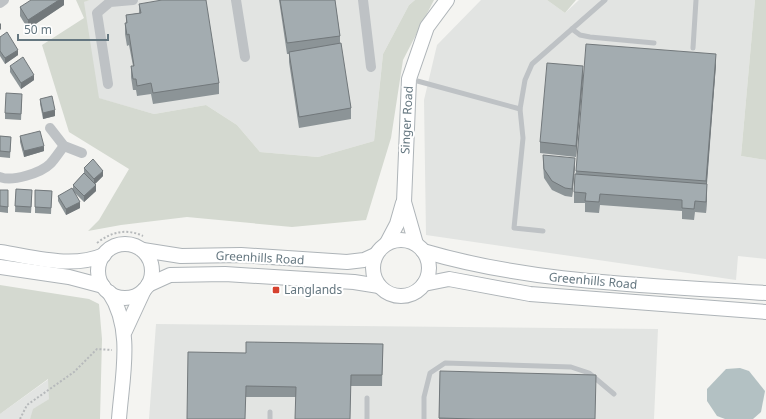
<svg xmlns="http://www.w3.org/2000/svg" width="766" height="419" font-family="'Noto Sans',sans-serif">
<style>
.built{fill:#e2e4e2}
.green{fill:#d4d9d0}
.water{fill:#b3c1c3}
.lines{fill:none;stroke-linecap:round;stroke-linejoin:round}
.secondary-casing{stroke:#aeb4b8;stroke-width:16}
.path{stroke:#b6b9bb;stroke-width:2;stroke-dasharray:2 2;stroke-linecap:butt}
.lane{stroke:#bec2c5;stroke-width:5}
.street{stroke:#bec2c5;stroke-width:10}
.secondary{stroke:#fff;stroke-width:14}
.wall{fill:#8c9497}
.shaded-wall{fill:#72787b}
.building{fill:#a3acb0;stroke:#72787b}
.poi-dot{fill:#d6422f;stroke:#fff;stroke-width:1.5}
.labels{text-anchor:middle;stroke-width:4;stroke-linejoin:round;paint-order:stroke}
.street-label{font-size:12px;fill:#657780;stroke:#fff}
.poi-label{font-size:12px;fill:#657780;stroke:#fff;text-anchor:start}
</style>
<rect width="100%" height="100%" fill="#f4f4f1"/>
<g class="built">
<path d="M90,0H415L409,5L383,54L374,141L318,157L260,152L237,125L206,105L154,114L98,98L83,2Z"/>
<path d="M481,0H547L565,13L579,0H755L741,156L766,160V259L738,256L736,280L426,235L424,100L437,45Z"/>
<path d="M156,324L658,329L654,419H149Z"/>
<path d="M49,379V399L34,409L30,419H0V414Z"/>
</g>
<g class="green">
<path d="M76,0H90L84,2L99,98L154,114L206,105L237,125L260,152L318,157L374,141L383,54L409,5L415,0H434L403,60L391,138L366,220L292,227L187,217L121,225L88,231L99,220L129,169L69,132L42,45L84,18Z"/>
<path d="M547,0H576L565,13Z"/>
<path d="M755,0H766V160L741,156Z"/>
<path d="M0,285L89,299L99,304L102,339L100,419H30L33,409L49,399L48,379L0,414Z"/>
</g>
<path class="water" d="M740,368L749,371L765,391L761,412L753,419H725L717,416L707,401V389L726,369Z"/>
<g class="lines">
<defs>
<g id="secondary">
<circle cx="401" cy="268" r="28"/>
<path d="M387,243L397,224L403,203"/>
<path d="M416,244L404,202L409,79L427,27L447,0"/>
<circle cx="125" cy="271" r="27"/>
<path d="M143,250L181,256L241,255L347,262L364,260L375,255"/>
<path d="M423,251C535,284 651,285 766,293"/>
<path d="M0,252C34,257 71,269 104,255"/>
<path d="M0,267L69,277L103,286"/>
<path d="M424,284L449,279L530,294L766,312"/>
<path d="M148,285L170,275L225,274L354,282L379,286"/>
<path d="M109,292C134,329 122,377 119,419"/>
<path d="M125,331L144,290"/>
</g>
</defs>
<use href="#secondary" class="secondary-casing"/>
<g class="path">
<path d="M97,243C111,232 126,228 143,236"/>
<path d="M20,419L27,405L74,372L97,349L112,350"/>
</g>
<g class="lane">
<path d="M572,29L580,35L590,37L654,43"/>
<path d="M693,48L696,0"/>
<path d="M410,79L520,109L523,138L514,228L543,231"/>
<path d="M520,109L525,80L532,64L605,0"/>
<path d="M270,419V412"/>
<path d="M367,419V398"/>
<path d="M424,419V397L430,373L445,363L571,367L589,373L614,394"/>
</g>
<g class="street">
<path d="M236,0L245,57"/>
<path d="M363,0L371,67"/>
<path d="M0,3L4,0"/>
<path d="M108,84L97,13L110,2L133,0"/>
<path d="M50,128L64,146L82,153"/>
<path d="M0,177C12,182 41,173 50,164C55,159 59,152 64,146"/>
</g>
<use href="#secondary" class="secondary"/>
</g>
<g class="wall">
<path d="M64,0V5L28,29L20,16V7Z"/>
<path d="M279,0H335L340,36V43L351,108V119L299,128L289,62V54H287Z"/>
<path d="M139,4L219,83V94L153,104L151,94L137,96L136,90H133L131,77V66H133L129,45L127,46L125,34V23H126V15L139,13Z"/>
<path d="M0,37L18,55L5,64L0,56Z"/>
<path d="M716,64L707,184V195L706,213L695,212L694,220L682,219V211L600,205L599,213L585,212V203H574V192L576,171Z"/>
<path d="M10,66L34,80L21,89L10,72Z"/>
<path d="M583,77L576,157L540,153V142Z"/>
<path d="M22,99L21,120L5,119V113Z"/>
<path d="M40,99L55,116L43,119L40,104Z"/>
<path d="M0,136L11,137L10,158L0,157Z"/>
<path d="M20,136L44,151L24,157L20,142Z"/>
<path d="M543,155L575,166L572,197L565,196L552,190L544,178L543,164Z"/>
<path d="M84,168L103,176L95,184L96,191L84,202L75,193L80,208L66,215L58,201V196L73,189V185L84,173Z"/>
<path d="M16,189L32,196L31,213L15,212Z"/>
<path d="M0,190L8,196V213L0,212Z"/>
<path d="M35,190L52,191L51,214L35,213Z"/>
<path d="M383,344L382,386H351L295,397H246V353Z"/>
<path d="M440,371L595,419H439Z"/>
</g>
<g class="shaded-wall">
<path d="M59,0H64V5L28,29V20Z"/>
<path d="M1,23V29L0,30V24Z"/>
<path d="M18,50V55L5,64V58Z"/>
<path d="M716,54V64L706,192V181Z"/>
<path d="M583,66V77L576,157V146Z"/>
<path d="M34,75V80L21,89V83Z"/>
<path d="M55,110V116L43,119V113Z"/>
<path d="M44,146V151L24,157V151Z"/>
<path d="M575,158V166L572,197V189Z"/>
<path d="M103,171V176L94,185V179Z"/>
<path d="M707,184V195L706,213V202Z"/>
<path d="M96,185V191L84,202V196Z"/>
<path d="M80,202V208L66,215V209Z"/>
</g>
<g class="building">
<path d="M31,0H59L28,20L20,7Z"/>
<path d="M162,0H206L219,83L153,93L151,83L137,86L136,79H133L131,66H134L129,34L127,35L125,23H127L126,15L141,13L139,4Z"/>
<path d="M280,0H335L340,36L287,43Z"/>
<path d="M7,32L18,50L5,58L0,51V37Z"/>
<path d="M341,43L351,108L299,117L289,52Z"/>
<path d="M586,44L716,54L706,181L576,171Z"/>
<path d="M23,57L34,75L21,83L10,66Z"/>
<path d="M547,63L583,66L576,146L540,142Z"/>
<path d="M6,93L22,94L21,114L5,113Z"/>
<path d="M52,96L55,110L43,113L40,99Z"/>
<path d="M40,131L44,146L24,151L20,136Z"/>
<path d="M0,136L11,137L10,152L0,151Z"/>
<path d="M543,155L575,158L572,189L565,188L552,181L544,169Z"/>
<path d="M93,159L103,171L94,179L84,168Z"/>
<path d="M84,173L96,185L84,196L73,185Z"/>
<path d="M575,174L707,184L706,202L695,201L694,209L682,208V200L600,194L599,202L585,201L586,193L574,192Z"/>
<path d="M72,188L80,202L66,209L58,196Z"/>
<path d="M16,189L32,190L31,207L15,206Z"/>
<path d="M0,190H8V207L0,206Z"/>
<path d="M35,190L52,191L51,208L35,207Z"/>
<path d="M246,342L383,344L382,375H351L350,419H295L296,387L246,386L245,419H187L188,352L246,353Z"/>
<path d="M440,371L596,375L595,419H475L439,418Z"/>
</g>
<rect class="poi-dot" x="272" y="286" width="8" height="8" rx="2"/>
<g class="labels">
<g class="street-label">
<text transform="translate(407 120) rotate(-87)" y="4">Singer Road</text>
<text transform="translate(260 258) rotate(3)" y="4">Greenhills Road</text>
<text transform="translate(593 281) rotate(5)" y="4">Greenhills Road</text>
</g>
<g class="poi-label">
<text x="284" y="294">Langlands</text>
</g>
</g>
<path d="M18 34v6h90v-6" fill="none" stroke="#657780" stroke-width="2"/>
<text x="24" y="34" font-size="12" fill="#657780" stroke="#ffffff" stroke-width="3" paint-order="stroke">50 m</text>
</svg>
